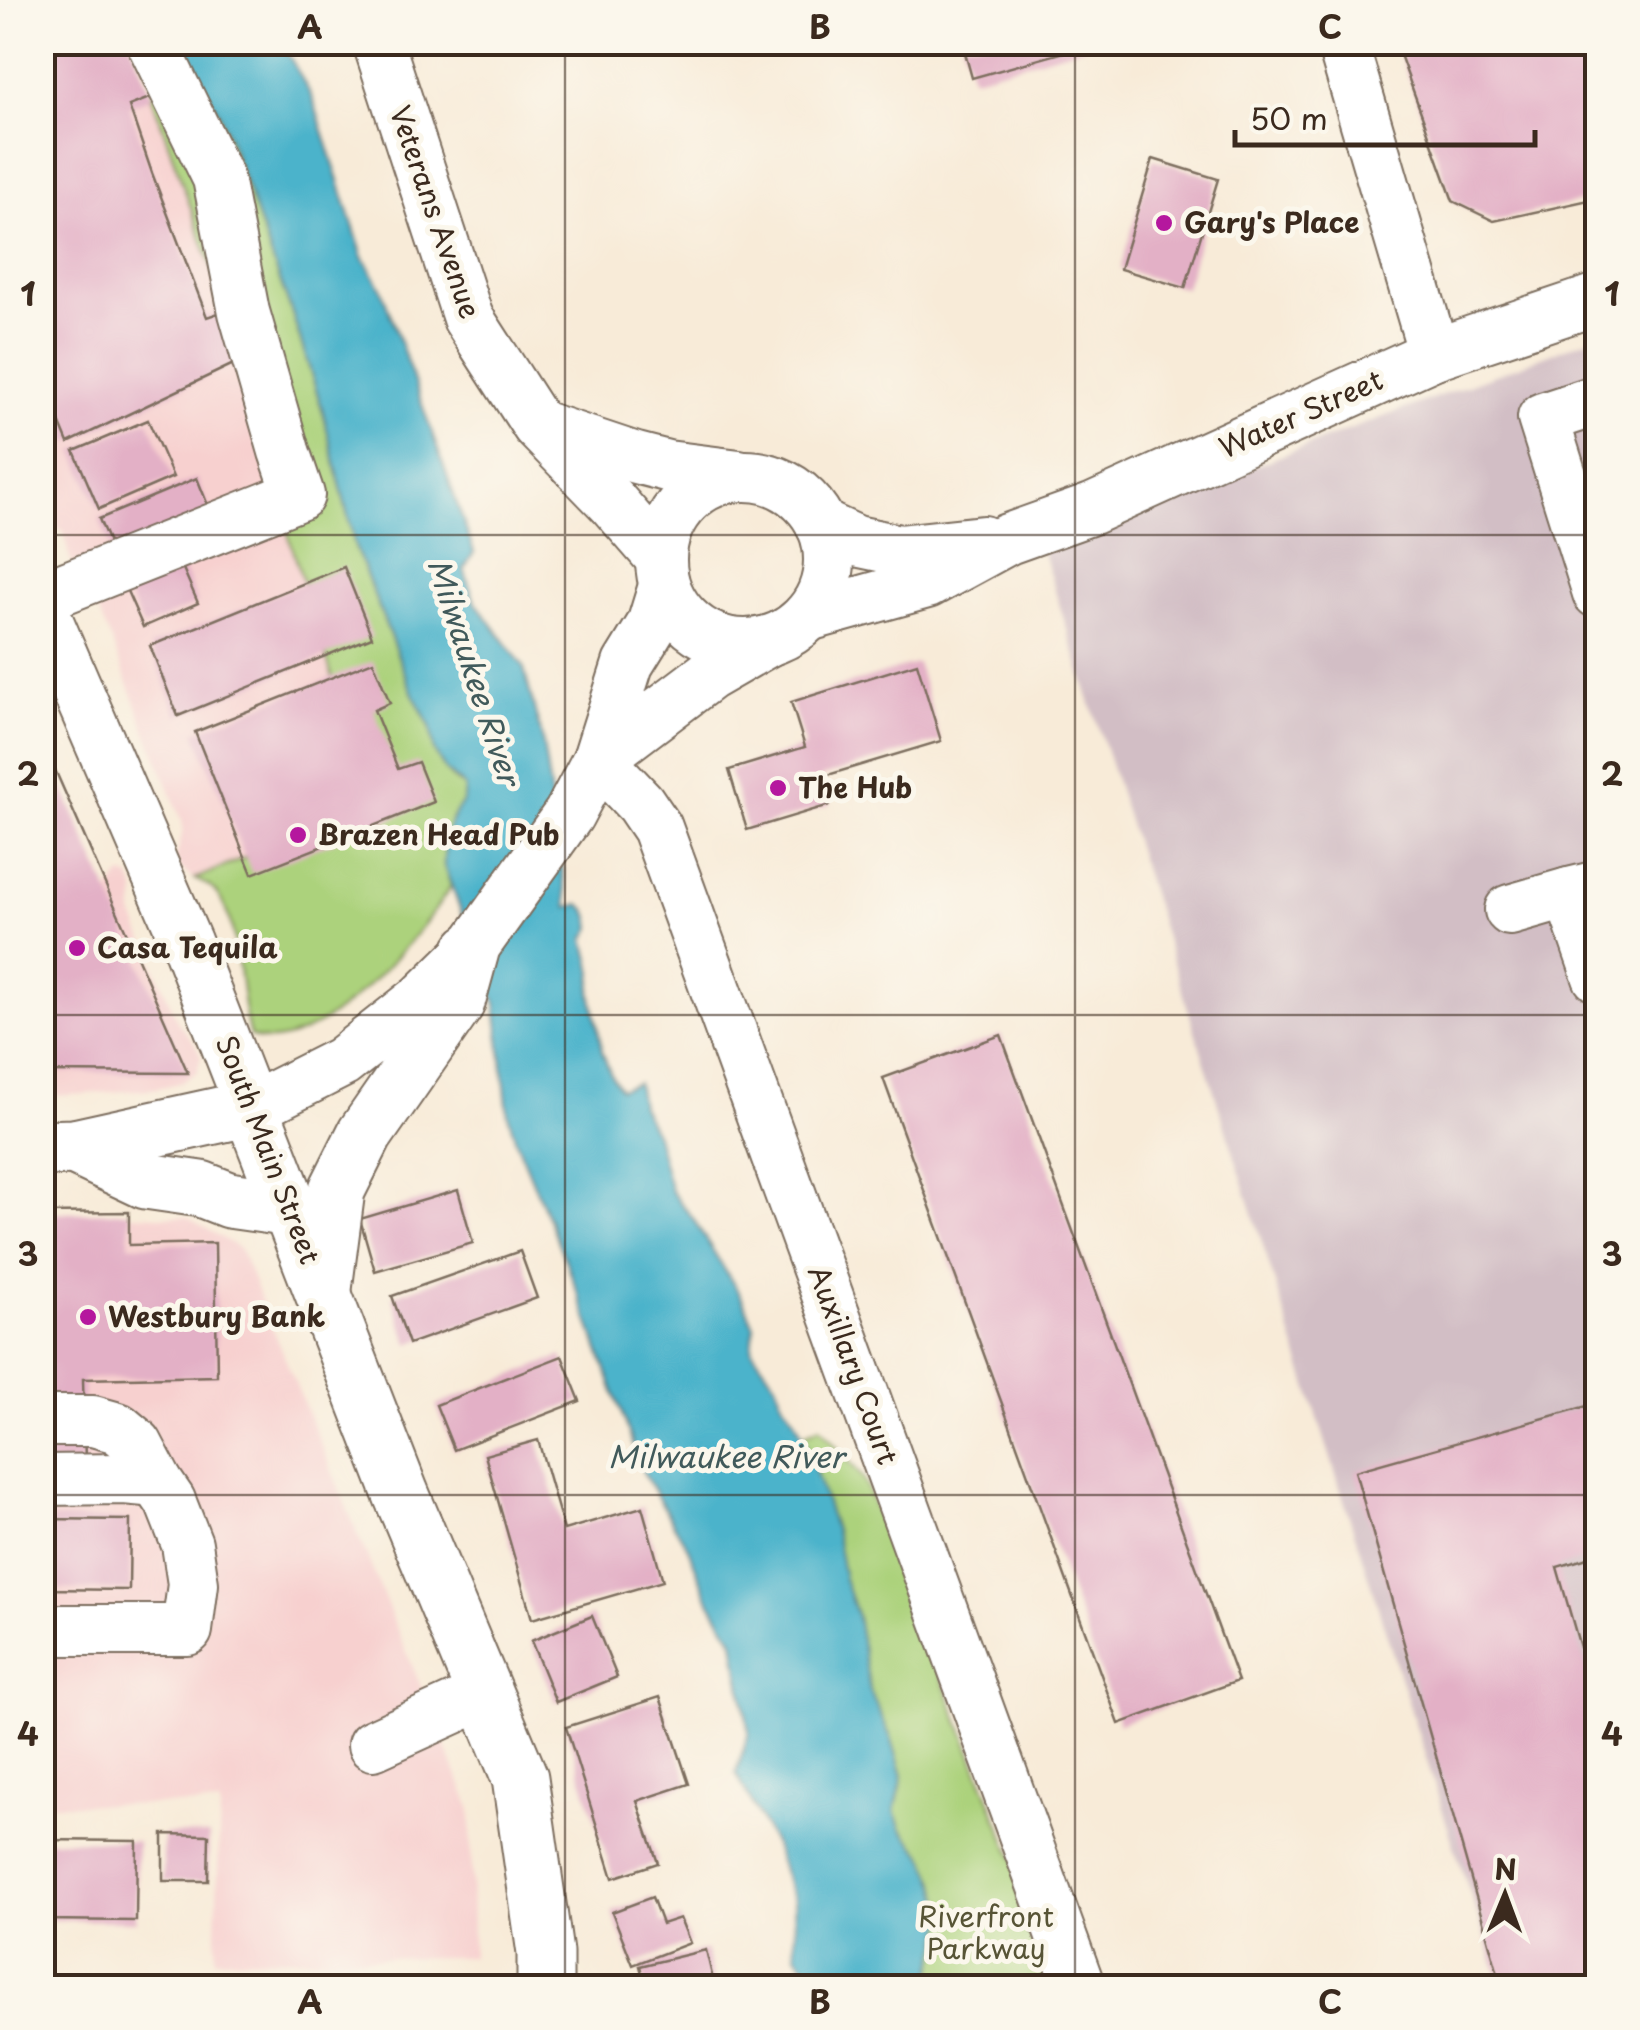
<svg xmlns="http://www.w3.org/2000/svg" width="1640" height="2030" font-family="'Playpen Sans',sans-serif">
<style>
.built{fill:#f7d0cf}
.industrial{fill:#d2bec5}
.green{fill:#acd27c;stroke:#747e4d;stroke-width:2.5}
.water{fill:#4cb3cb;stroke:#446e74;stroke-width:2.5}
.building{fill:#e3b0c6}
.lines{fill:none;stroke-linecap:round;stroke-linejoin:round}
.minor-casing{stroke:#7d6e5f;stroke-width:54}
.major-casing{stroke:#7d6e5f;stroke-width:59}
.minor{stroke:#fff;stroke-width:50}
.major{stroke:#fff;stroke-width:55}
.grid{fill:none;stroke:#3b2a1e;stroke-width:2.5;stroke-opacity:0.55}
.poi-dot{fill:#b5179e;stroke:#fbf7ec;stroke-width:4}
.labels{text-anchor:middle;stroke-width:10;stroke-linejoin:round;paint-order:stroke}
.street-label{font-size:28px;fill:#3b2a1e;stroke:#fbf7ec}
.poi-label{font-size:28px;font-weight:bold;fill:#3b2a1e;stroke:#fbf7ec;text-anchor:start}
.park-label{font-size:28px;fill:#575436;stroke:#fbf7ec}
.water-label{font-size:30px;font-style:italic;fill:#415a5b;stroke:#fbf7ec}
.neatline{fill:none;stroke:#3b2a1e;stroke-width:4}
.grid-label{font-size:32px;text-anchor:middle;font-weight:bold;fill:#3b2a1e}
</style>
<rect width="100%" height="100%" fill="#fbf7ec"/>
<filter id="ink" filterUnits="userSpaceOnUse"><feTurbulence type="fractalNoise" baseFrequency=".01" numOctaves="2"/><feDisplacementMap in="SourceGraphic" scale="20" xChannelSelector="R" yChannelSelector="G"/><feConvolveMatrix kernelMatrix="1 2 1 2 8 2 1 2 1" color-interpolation-filters="sRGB"/></filter>
<filter id="wash" filterUnits="userSpaceOnUse"><feTurbulence type="fractalNoise" baseFrequency=".0048" numOctaves="4" result="noise"/><feDisplacementMap in="SourceGraphic" scale="40" xChannelSelector="R" yChannelSelector="G"/><feGaussianBlur stdDeviation="2.25" result="paint"/><feColorMatrix in="noise" values="0 0 0 0 0 0 0 0 0 0 0 0 0 0 0 0 0 1.4 0 .05"/><feComposite in="paint" operator="in"/></filter>
<g filter="url(#wash)">
<rect width="100%" height="100%" fill="#f8ebd8"/>
<g class="built">
<path d="M43,43L152,97L289,485L275,492L335,685L378,801L195,879L178,866L176,859L183,830L182,821L112,643L79,568L71,562L63,530L43,525Z"/>
<path d="M42,745L107,894L122,875L131,878L136,892L133,914L178,1023L193,1041L201,1056L197,1072L180,1083L152,1089L43,1097Z"/>
<path d="M43,1212L187,1217L240,1249L471,1808L472,1957L215,1959L220,1805L43,1804Z"/>
</g>
<path class="industrial" d="M1597,336V1987H1502L1453,1843L1042,550L1178,495Z"/>
<g class="green">
<path d="M179,43L220,114L293,316L322,408L355,546L413,694L430,726L434,751L446,771L455,781L465,787L464,803L452,817L444,866L451,886C422,934 313,1065 250,1036C238,1000 242,910 209,886C205,883 200,882 195,879L377,802L335,685L281,511L295,504L152,97Z"/>
<path d="M820,1427L863,1478L1064,1987H922L889,1821L790,1441Z"/>
</g>
<path class="water" d="M179,43H282L313,99L363,257L381,288L474,552L464,569L474,600L523,666L542,738L568,907L580,904C589,910 591,918 592,928L585,939L593,972L591,992L602,1051L611,1075L620,1089L637,1083L641,1106L656,1135L671,1191L692,1217L741,1296L754,1326L752,1350L776,1383L782,1401L794,1418L805,1440L835,1530L844,1579L857,1617L870,1691L892,1740L903,1776L895,1811L902,1829L925,1857L937,1885L946,1914L929,1987H817L813,1977L796,1954L794,1900L773,1843L736,1773L749,1733L734,1641L707,1596L688,1548L644,1474L571,1274L515,1138L508,1114L496,1004L444,866C444,851 446,830 453,817C461,801 464,809 465,787L446,771L434,751L430,726L413,694L355,546L322,408L293,316L220,114Z"/>
<g id="blocks">
<g class="building">
<path d="M42,42H130L152,97L129,106L152,173L207,317L227,310L244,359L68,443L42,380Z"/>
<path d="M962,42H1093V44L972,78Z"/>
<path d="M1418,42H1598V198L1494,221L1453,201L1398,49Z"/>
<path d="M1153,159L1218,179L1185,288L1120,269Z"/>
<path d="M148,420L173,477L99,509L74,451Z"/>
<path d="M197,478L216,525L119,566L99,519Z"/>
<path d="M178,557L198,603L143,627L123,582Z"/>
<path d="M344,567L372,637L178,716L150,646Z"/>
<path d="M373,661L390,703L374,710L398,769L418,762L434,802L252,874L195,732Z"/>
<path d="M917,663L941,741L821,777L830,805L747,830L729,770L805,747L791,702Z"/>
<path d="M42,740L188,1073L42,1072Z"/>
<path d="M1001,1035L1238,1681L1119,1724L883,1078Z"/>
<path d="M458,1190L473,1243L375,1271L360,1219Z"/>
<path d="M129,1212V1245L215,1243L217,1376L83,1379L85,1462L42,1463V1213Z"/>
<path d="M520,1251L537,1298L409,1344L392,1296Z"/>
<path d="M562,1356L580,1401L454,1450L436,1405Z"/>
<path d="M1598,1403V1555L1557,1567L1598,1710V1988H1502L1355,1471Z"/>
<path d="M538,1440L564,1530L642,1507L663,1581L532,1619L485,1455Z"/>
<path d="M42,1519L130,1520L129,1590L42,1589Z"/>
<path d="M592,1616L617,1677L556,1702L531,1641Z"/>
<path d="M660,1697L689,1784L637,1801L658,1863L613,1878L566,1727Z"/>
<path d="M163,1834L209,1835L208,1881H163Z"/>
<path d="M42,1840L137,1841L136,1921L42,1920Z"/>
<path d="M652,1897L662,1924L680,1918L690,1943L633,1965L612,1912Z"/>
<path d="M706,1950L715,1988H646L640,1966Z"/>
</g>
</g>
</g>
<g filter="url(#ink)">
<use href="#blocks" fill-opacity="0" stroke="#7d6e5f" stroke-width="2.5"/>
<g class="lines">
<defs>
<g id="minor">
<path d="M378,42L468,318L537,425L612,502L660,557"/>
<path d="M1342,42L1434,354"/>
<path d="M1598,400L1543,418L1598,593"/>
<path d="M546,428L636,458L667,466L739,475"/>
<circle cx="745" cy="560" r="84"/>
<path d="M821,525L856,541L899,550L983,541"/>
<path d="M42,597L299,495L284,451L244,312L218,178L152,42"/>
<path d="M42,608L187,944L251,1108L342,1062L422,999L471,951L569,814L598,759L628,664L652,625L664,586"/>
<path d="M808,616L927,583L1008,539L1092,509L1434,354L1598,299"/>
<path d="M598,759L640,803L657,828L1080,1988"/>
<path d="M598,759L709,675L768,641"/>
<path d="M1598,886L1569,893L1598,977"/>
<path d="M1510,910L1569,893"/>
<path d="M42,1421H93L118,1428L137,1444L157,1482L170,1501L187,1544L193,1584L187,1630H42"/>
<path d="M42,1480L124,1479L157,1482"/>
<path d="M373,1745L485,1694"/>
</g>
<g id="major">
<path d="M74,1147L146,1181L201,1189L229,1200L291,1209"/>
<path d="M42,1148L74,1147L251,1108L401,1494L520,1778L545,1953V1988"/>
<path d="M324,1289L337,1190L365,1134L457,1002L471,951"/>
</g>
</defs>
<use href="#minor" class="minor-casing"/>
<use href="#major" class="major-casing"/>
<use href="#minor" class="minor"/>
<use href="#major" class="major"/>
</g>
</g>
<path class="grid" d="M565,42V1988M1075,42V1988M42,535H1598M42,1015H1598M42,1495H1598"/>
<g class="poi-dot">
<circle cx="1164" cy="223" r="10"/>
<circle cx="778" cy="788" r="10"/>
<circle cx="298" cy="835" r="10"/>
<circle cx="77" cy="948" r="10"/>
<circle cx="88" cy="1317" r="10"/>
</g>
<g class="labels">
<g class="street-label">
<text transform="translate(435 212) rotate(71)" y="10">Veterans Avenue</text>
<text transform="translate(1301 414) rotate(-24)" y="10">Water Street</text>
<text transform="translate(268 1150) rotate(69)" y="10">South Main Street</text>
<text transform="translate(853 1365) rotate(70)" y="10">Auxillary Court</text>
</g>
<g class="poi-label">
<text x="1184" y="233">Gary's Place</text>
<text x="798" y="798">The Hub</text>
<text x="318" y="845">Brazen Head Pub</text>
<text x="97" y="958">Casa Tequila</text>
<text x="108" y="1327">Westbury Bank</text>
</g>
<g class="park-label">
<text x="986" y="1927">Riverfront<tspan x="986" dy="32">Parkway</tspan></text>
</g>
<g class="water-label">
<text transform="translate(473 672) rotate(72)" y="10">Milwaukee River</text>
<text x="726" y="1468">Milwaukee River</text>
</g>
</g>
<rect width="1640" height="2030" fill="none" stroke="#fbf7ec" stroke-width="110"/>
<g transform="translate(1505 1895) rotate(1)" stroke="#fbf7ec" stroke-width="8" paint-order="stroke">
<path d="M0-8L18 38L0 25L-18 38Z" fill="#3b2a1e"/>
<text y="-15" font-size="28" font-weight="bold" text-anchor="middle" fill="#3b2a1e">N</text>
</g>
<path d="M1235 130v15h300v-15" fill="none" stroke="#3b2a1e" stroke-width="5"/>
<text x="1250" y="130" font-size="30" fill="#3b2a1e" stroke="#fbf7ec" stroke-width="8" paint-order="stroke">50 m</text>
<rect x="55" y="55" width="1530" height="1920" class="neatline"/>
<g class="grid-label">
<text x="310" y="39">A</text>
<text x="820" y="39">B</text>
<text x="1330" y="39">C</text>
<text x="28" y="306">1</text>
<text x="1612" y="306">1</text>
<text x="28" y="786">2</text>
<text x="1612" y="786">2</text>
<text x="28" y="1266">3</text>
<text x="1612" y="1266">3</text>
<text x="28" y="1746">4</text>
<text x="1612" y="1746">4</text>
<text x="310" y="2014">A</text>
<text x="820" y="2014">B</text>
<text x="1330" y="2014">C</text>
</g>
</svg>
